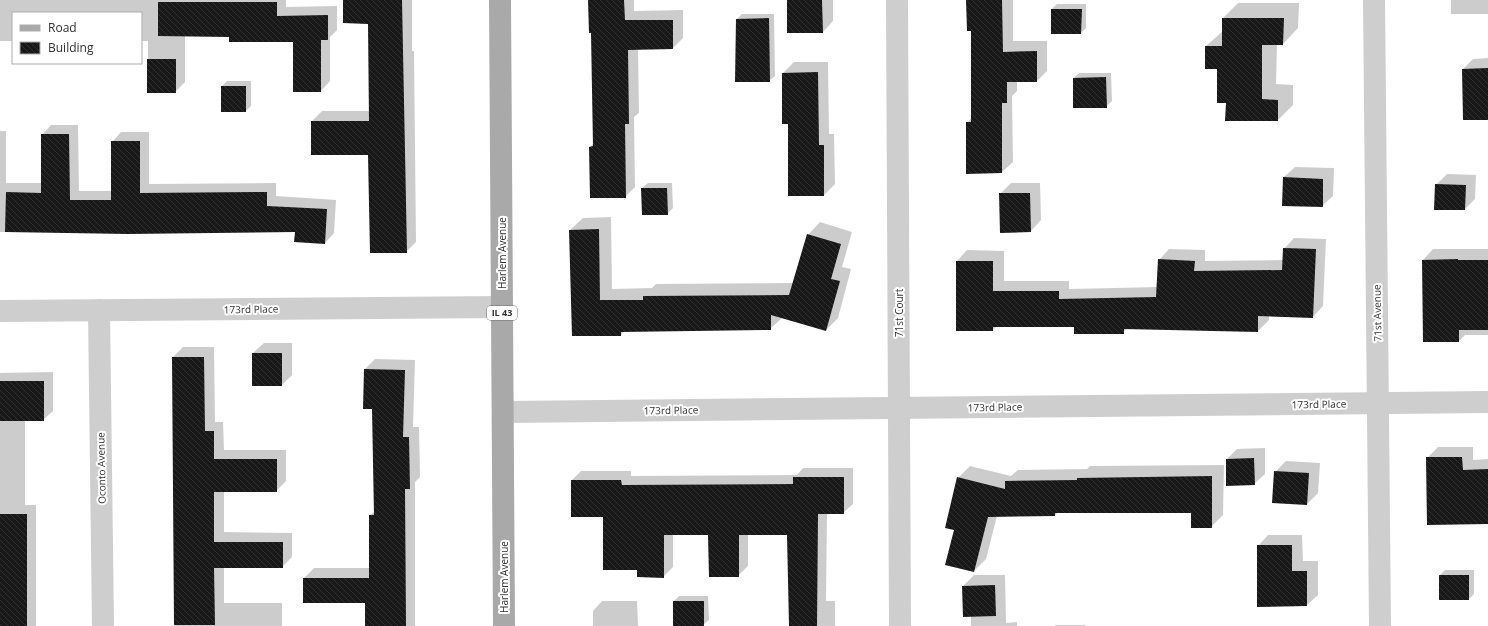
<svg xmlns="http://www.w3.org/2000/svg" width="1488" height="626" font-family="'Open Sans',sans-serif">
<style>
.shadow{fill:#0003}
.building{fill:url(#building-back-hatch)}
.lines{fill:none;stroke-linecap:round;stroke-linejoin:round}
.minor{stroke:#cecece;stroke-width:22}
.primary{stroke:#a9a9a9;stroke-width:22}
.labels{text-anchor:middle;stroke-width:4;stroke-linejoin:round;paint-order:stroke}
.shield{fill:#fff;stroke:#6f6f6f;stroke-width:1}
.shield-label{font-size:9px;font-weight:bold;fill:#313131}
.street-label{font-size:10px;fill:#313131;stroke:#fff}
</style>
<defs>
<pattern id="building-back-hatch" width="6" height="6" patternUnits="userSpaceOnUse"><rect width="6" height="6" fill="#181818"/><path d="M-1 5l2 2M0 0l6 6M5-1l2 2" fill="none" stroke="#313131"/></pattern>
</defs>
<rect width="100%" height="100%" fill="#fff"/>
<g class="shadow">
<path d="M0,0H286V7L337,6V30L330,37V81L321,91L294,41L230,36L185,35V82L175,92H148V41H141V13H13V41H0Z"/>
<path d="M344,0H412V51H414L416,242L406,252L369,154L312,121L322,111H370L369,23Z"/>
<path d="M589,0H634V11L683,10V38L673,48L638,49L639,113L634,117L635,187L625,197L590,147L594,143L592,32Z"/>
<path d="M788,0H833V21L823,32Z"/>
<path d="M967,0H1013V41H1047V71L1037,81H1017V91L1012,96L1013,162L1002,172L967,123L972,117V30Z"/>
<rect x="1451" y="0" width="37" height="14"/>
<path d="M1238,3H1299L1298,28L1283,44H1277L1276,84L1293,85V105L1278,120L1227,102L1218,68L1206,46L1223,31V18Z"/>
<path d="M1057,4H1086V28L1081,33H1052V9Z"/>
<path d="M742,14H774L775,76L769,81L737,19Z"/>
<path d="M1488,58V119L1463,69L1473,59Z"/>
<path d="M794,62H828L829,134H834L835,184L824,195L789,123L783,73Z"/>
<path d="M1079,73H1111L1112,101L1106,107L1074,78Z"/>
<path d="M227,81H251V106L246,111L222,86Z"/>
<path d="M51,125H78L79,191H112V142L121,132H149V184L276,183V196L336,200L334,233L325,243L296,231L0,232V131H6V183H42V135Z"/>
<path d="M1295,167L1334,168L1333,196L1322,206L1284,177Z"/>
<path d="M1447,174L1476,175L1475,199L1465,209L1436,185Z"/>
<path d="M648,183H672L673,208L667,214L642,188Z"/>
<path d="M1011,183H1040L1041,220L1031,231L1000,194Z"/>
<path d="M611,217L612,289L652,288L656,284L794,283L808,235L820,222L852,232L842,267L851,269L838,318L826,330L782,318L770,329L624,331L621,335H573L570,230L583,218Z"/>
<path d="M1294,238L1326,239L1323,306L1313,317L1269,316V320L1258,331L1128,328L1123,332L1075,326H997L993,330L957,261L967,250L1004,251V281H1069V289L1158,287L1159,260L1169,249L1205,250V261L1283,260L1284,249Z"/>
<path d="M1433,249H1488V335H1465L1459,341L1423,260Z"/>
<path d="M264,343H292V375L282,385L253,353Z"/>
<path d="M183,347H214L215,422H223L224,450H286V481L276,491H224V532L292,533V557L282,567H224V603H282V626H175L173,357Z"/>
<path d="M375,359L415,360L413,427H419L420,477L415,482V626H366V602H304V578L314,568H370V515L375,511L373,408L365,369Z"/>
<path d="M53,372V411L43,420H25V505H36V626H0V373Z"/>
<path d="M1438,447H1473V460L1488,459V523L1427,458Z"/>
<path d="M1265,448V474L1254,484L1227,459L1237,449Z"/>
<path d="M1286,461L1320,463L1318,493L1307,504L1275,472Z"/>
<path d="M1224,465L1223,515L1211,527L1192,512H1058L1055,515L997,516L986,559L974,571L955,530L958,478L970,466L1011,476L1018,470L1087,469L1090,466Z"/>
<path d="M803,468H853V504L843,513H827L826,601H835V626H790L788,534H748V566L738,576L709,534H673V567L663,577L638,569L604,516L572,480L581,471H631V476L797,475Z"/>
<path d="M1268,535H1302L1303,561H1318V595L1307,605L1258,606V546Z"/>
<path d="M1445,570H1474V594L1469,599H1440V575Z"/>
<path d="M974,575H1005L1006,623L1017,622V626H971V615L964,616L963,586Z"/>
<path d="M679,596H708L709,620L703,625L674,601Z"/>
<path d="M602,601H637L638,626H593V611Z"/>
<path d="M1056,625H1085V626H1055Z"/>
</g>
<g class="building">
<path d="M343,0H402L407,253H370L368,155H311V121H369L368,24L343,23Z"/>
<path d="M588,0H624L625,20H673V49L628,50L629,124H625L626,198H590L589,147L593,146L591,33H589Z"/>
<path d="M787,0H822L823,33H787Z"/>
<path d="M966,0H1002L1003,52L1037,51V82H1007V103H1002V173L966,174V122H971V31H967Z"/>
<path d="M158,2H277V16L328,15V40H321V92H293V42H229V37L158,36Z"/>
<path d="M1051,9H1082L1081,34H1051Z"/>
<path d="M769,18L770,82H735L736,19Z"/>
<path d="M1222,18H1284L1283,45H1262V99L1278,100V121H1225L1226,103H1217V69H1205V46H1222Z"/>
<rect x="147" y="59" width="29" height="34"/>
<path d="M1488,68V120H1463L1462,69Z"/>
<path d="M818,72L819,145H824V196H788V124H782V73Z"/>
<path d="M1106,77L1107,108H1073V78Z"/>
<rect x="221" y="86" width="25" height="26"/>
<path d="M41,134H69L70,200H111V141H140V193L267,192V206L327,209L325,244L294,242L295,232L128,234L5,232L6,192L41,193Z"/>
<path d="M1283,177L1323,179V207L1282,206Z"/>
<path d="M1435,184L1466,185L1465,210H1434Z"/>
<path d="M641,188H667L668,215H642Z"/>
<path d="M999,193H1030L1031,232L1000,233Z"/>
<path d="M599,229L600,300H643V296L789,295L807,234L841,244L831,279L840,281L826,331L771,315V330L621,332V336H572L569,230Z"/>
<path d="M1283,248L1316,249L1313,318L1258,316V332L1124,329V334H1074V327H993V331H956V261H993V291H1059V299L1156,297L1158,259L1195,261L1194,271L1282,270Z"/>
<path d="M1458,259V260H1488V330H1459V342H1423L1422,260Z"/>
<rect x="252" y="353" width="30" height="33"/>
<path d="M172,357H204L205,431H214V459H277V492H214V542H283V568H214L215,625H174Z"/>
<path d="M364,369L405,370L403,437H409L410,489H405L406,626H365V603H303V578H369V515H374L372,409H363Z"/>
<rect x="0" y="381" width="44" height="40"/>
<path d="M1426,457H1462L1463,470L1488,469V524L1427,525Z"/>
<path d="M1254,458L1255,485L1226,486V459Z"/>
<path d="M1274,471L1309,473L1307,505L1272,503Z"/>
<path d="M1212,476V528H1191V513H1055V516L988,517L974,572L945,565L954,530L945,528L957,477L1005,489V481L1077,480V478Z"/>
<path d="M793,477H844V514H818L817,626H789L787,535H739V577H709L708,535H664V578L637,577V570H603V517H571V480H621L622,485L793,484Z"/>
<rect x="0" y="514" width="27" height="112"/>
<path d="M1257,545H1292V571H1307V606L1257,607Z"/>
<rect x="1439" y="575" width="30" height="25"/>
<path d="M995,585L996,616L963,617L962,586Z"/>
<rect x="673" y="601" width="31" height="25"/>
</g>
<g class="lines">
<g class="minor">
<path d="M897,0L900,626"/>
<path d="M1374,0L1380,626"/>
<path d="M99,310L103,626"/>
<path d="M0,311L502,307"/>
<path d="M503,412L1488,402"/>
</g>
<path class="primary" d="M500,0L504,626"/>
</g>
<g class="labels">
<rect class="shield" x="487" y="306" width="30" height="14" rx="3"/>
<g class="shield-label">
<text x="502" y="316">IL 43</text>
</g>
<g class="street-label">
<text transform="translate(502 253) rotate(-90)" y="4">Harlem Avenue</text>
<text transform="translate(251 309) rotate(-1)" y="4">173rd Place</text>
<text transform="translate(899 313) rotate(-90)" y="4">71st Court</text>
<text transform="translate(1377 313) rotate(-91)" y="4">71st Avenue</text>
<text transform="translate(1319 404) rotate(-1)" y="4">173rd Place</text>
<text transform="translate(995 407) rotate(-1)" y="4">173rd Place</text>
<text transform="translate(671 410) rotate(-1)" y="4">173rd Place</text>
<text transform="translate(101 468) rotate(-91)" y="4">Oconto Avenue</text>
<text transform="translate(504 577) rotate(-90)" y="4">Harlem Avenue</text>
</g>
</g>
<rect x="12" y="12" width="130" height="52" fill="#ffffff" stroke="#adadad"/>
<rect x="20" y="25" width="20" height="6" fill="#a9a9a9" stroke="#adadad"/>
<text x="48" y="32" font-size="12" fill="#313131">Road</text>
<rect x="20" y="42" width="20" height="12" fill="url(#building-back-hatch)" stroke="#adadad"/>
<text x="48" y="52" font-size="12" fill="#313131">Building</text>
</svg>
